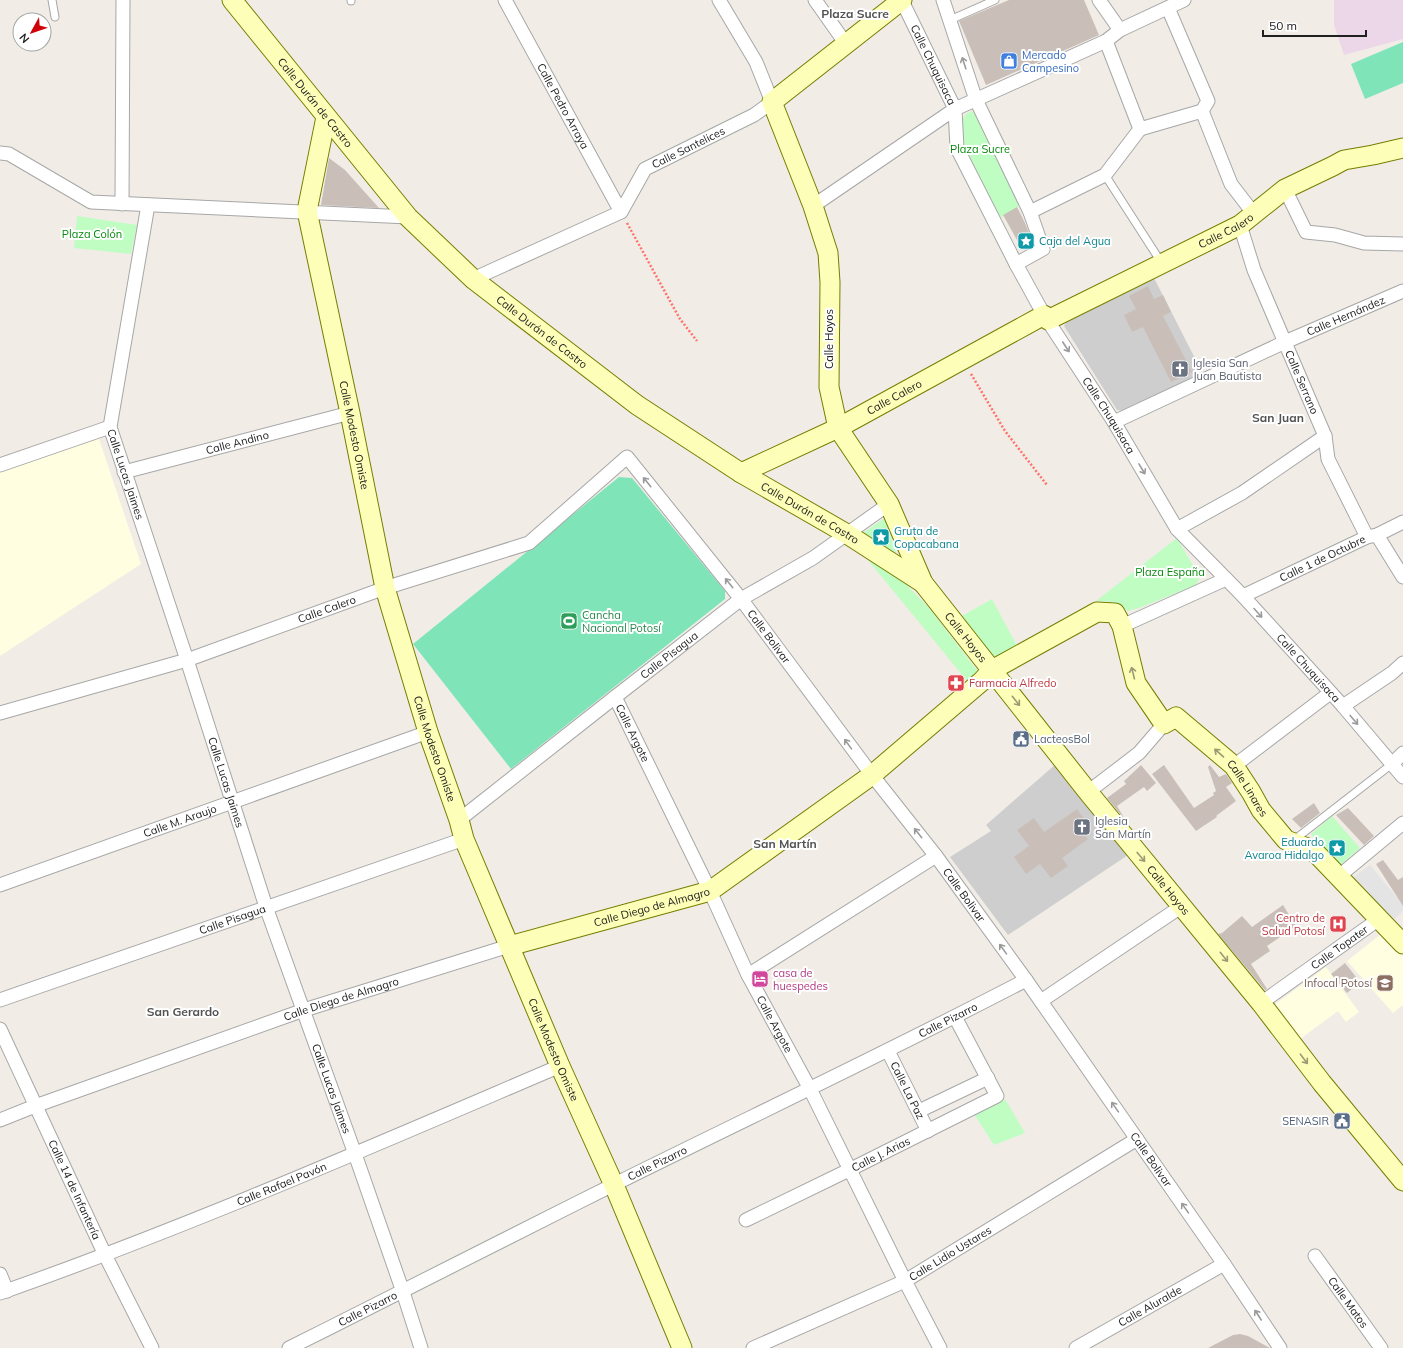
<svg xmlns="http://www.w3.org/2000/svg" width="1403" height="1348" font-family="Mulish,sans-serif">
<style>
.industrial{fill:#ebd7e8}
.education{fill:#fffee1}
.religious{fill:#cecece}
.park{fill:#c0fdc3}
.pitch{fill:#7fe5b9}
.parking{fill:#e4e4e4}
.building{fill:#c9bfb8}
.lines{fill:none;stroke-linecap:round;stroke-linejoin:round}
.lane-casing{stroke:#a7a7a7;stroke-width:9}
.street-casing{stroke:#a7a7a7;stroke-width:15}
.secondary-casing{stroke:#757e00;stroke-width:21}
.path{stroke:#ff7269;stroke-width:2.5;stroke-dasharray:2 2;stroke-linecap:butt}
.lane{stroke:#fff;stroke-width:7}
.street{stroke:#fff;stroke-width:13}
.secondary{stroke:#fdfeb7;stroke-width:19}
.oneway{stroke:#9b9b9b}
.oneway2{stroke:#9a9a73}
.labels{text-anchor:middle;stroke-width:4;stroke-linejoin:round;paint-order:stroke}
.shop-label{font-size:11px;fill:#366cbe;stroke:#fff;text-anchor:start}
.street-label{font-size:11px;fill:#202020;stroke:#fff}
.park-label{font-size:11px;fill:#04870a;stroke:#fff}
.culture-label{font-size:11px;fill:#0d838f;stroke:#fff;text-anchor:start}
.worship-label{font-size:11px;fill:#5b616d;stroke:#fff;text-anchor:start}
.leisure-label{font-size:11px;fill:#27864d;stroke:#fff;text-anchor:start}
.health-label{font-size:11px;fill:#be3a42;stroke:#fff;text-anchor:start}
.service-label{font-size:11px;fill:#4e5e75;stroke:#fff;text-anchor:start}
.hotel-label{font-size:11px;fill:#b23c85;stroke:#fff;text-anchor:start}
.education-label{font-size:11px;fill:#785e54;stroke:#fff;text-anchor:end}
.neighbourhood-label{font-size:12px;font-weight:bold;fill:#535353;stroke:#fff}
</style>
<rect width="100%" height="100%" fill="#f1ede6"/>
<path class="industrial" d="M1334,0H1403V39L1344,55L1334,25Z"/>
<g class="education">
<path d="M99,439L141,564L0,656V470Z"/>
<path d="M1381,934L1403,953V1005L1393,1013L1347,961Z"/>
<path d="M1326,967L1359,1012L1346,1022L1338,1011L1296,1042L1270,1008Z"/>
</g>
<g class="religious">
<path d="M1153,276L1203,374L1123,411L1117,410L1064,326L1068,319Z"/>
<path d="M1056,764L1131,853L1008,935L950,857L991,831L986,825Z"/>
</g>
<g class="park">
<path d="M972,111L977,114L982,123L1019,206L1000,218L965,146L962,120L966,114Z"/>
<path d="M77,216L137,225L131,254L74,248Z"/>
<path d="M885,518L898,559L863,533Z"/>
<path d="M1177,538L1198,574L1199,579L1196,585L1139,608L1128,611L1114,602L1096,601Z"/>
<path d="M863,554L897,575L930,609L979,673L968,682Z"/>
<path d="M992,599L1017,646L995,658L962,616Z"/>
<path d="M1332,816L1360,848L1338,867L1311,834Z"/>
<path d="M1005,1099L1025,1133L994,1145L974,1114Z"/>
</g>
<g class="pitch">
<path d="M1403,42V83L1365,99L1351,64Z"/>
<path d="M619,477L632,478L725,591V599L511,769L413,644Z"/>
</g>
<path class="parking" d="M1370,865L1403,905V911L1392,921L1354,877Z"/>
<g class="building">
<path d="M1009,0H1084L1099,35L986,85L959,21Z"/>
<path d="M329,158L345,170L379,208L321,205Z"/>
<path d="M1017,207L1025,223L1033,243L1022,249L1003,215Z"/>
<path d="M1148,286L1154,299L1163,295L1171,312L1163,316L1192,372L1171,382L1143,327L1132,332L1124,315L1136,309L1129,296Z"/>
<path d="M1141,765L1156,783L1147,791L1144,787L1117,806L1126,821L1107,798L1126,784L1124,781Z"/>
<path d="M1164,765L1194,808L1214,795L1213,793L1216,791L1208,767L1210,765L1219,777L1226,774L1232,783L1226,787L1236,801L1216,816L1217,817L1196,831L1152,774Z"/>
<path d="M1314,803L1320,813L1301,828L1292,819Z"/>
<path d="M1348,808L1374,836L1364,845L1336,815Z"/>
<path d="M1077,809L1090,827L1082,832L1088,839L1062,858L1068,866L1051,878L1040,864L1026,874L1014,857L1029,846L1017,830L1034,818L1044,832Z"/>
<path d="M1383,860L1398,880L1403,877V906L1376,864Z"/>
<path d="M1283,905L1296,926L1267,946L1270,951L1251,964L1267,989L1265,990L1218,934L1222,933L1242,916L1252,927Z"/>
<path d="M1345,963L1360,982L1347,993L1331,974Z"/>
<path d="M1240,1334L1248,1336L1270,1348H1208L1233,1335Z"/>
</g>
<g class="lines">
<defs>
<g id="lane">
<path d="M52,0L55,17"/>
<path d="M351,0V1"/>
<path d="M950,20L995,0"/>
<path d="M1105,175L1161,262"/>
<path d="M1294,840L1392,764"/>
</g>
<g id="street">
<path id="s1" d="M505,0L621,212"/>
<path d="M815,0L846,44"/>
<path d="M943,0L976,100L1030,212L1043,249L1016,264"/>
<path d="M1099,0L1120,30"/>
<path id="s2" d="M902,1L955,109L957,148L1016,264L1044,315L1114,422L1177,529L1243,596L1343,706L1403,777"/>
<path d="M1168,8L1208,101L1202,111L1231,184L1254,214"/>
<path d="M1140,129L1202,111"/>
<path d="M0,153L9,154L91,202L408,217"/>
<path d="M1285,189L1306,232L1335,235L1364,243L1403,244"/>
<path d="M122,204L123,0"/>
<path id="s3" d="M148,205L110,427L187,660L266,907L355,1154L403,1292L421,1348"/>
<path d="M813,206L955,109L1106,41L1120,30L1184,0"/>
<path d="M1030,212L1105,175L1140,129L1106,41"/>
<path id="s4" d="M1240,225L1254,270L1325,436L1328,459L1367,537"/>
<path id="s5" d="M473,279L621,212L645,169L754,115L772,102L756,62L719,0"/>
<path id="s6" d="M1114,422L1285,342L1403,291"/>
<path d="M0,465L110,427"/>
<path id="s7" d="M124,472L350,413"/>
<path d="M1177,529L1242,493L1325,436"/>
<path d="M1377,535L1403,577"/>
<path id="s8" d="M1243,596L1367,537L1377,535L1403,522"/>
<path d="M1122,626L1226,579"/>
<path id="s9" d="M615,697L710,891L748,975L810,1089L905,1281L940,1348"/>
<path d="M1343,706L1392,673L1403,663"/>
<path id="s10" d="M0,713L187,660L385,588L529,543L627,457L741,599L872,775L936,856L1026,980L1224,1264L1280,1348"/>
<path d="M1392,764L1403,753"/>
<path d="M1234,766L1330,693"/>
<path d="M1088,792L1139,753L1164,724"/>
<path id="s11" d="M459,820L615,697L741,599L813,558L889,504"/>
<path d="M1338,877L1403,823"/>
<path id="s12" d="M0,885L428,732"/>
<path d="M748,975L936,856"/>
<path id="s13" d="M0,1000L464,839"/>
<path d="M1041,1001L1182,906"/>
<path id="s14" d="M1261,1003L1379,919"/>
<path id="s15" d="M0,1029L105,1255L152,1348"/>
<path id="s16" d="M888,1051L928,1131"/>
<path d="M919,1111L988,1078"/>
<path id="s17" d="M0,1120L35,1106L304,1010L509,946"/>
<path id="s18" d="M746,1220L851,1169L997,1096L955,1017"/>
<path id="s19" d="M1315,1256L1381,1348"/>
<path d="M0,1274L7,1291"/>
<path id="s20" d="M0,1293C190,1226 375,1145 560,1066"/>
<path id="s21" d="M289,1348C398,1294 506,1238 615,1184C752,1116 890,1051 1026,980"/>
<path id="s22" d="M753,1348L905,1281L1137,1139"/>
<path id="s23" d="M1076,1348L1224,1264"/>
</g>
<g id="secondary">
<path id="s24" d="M232,0L408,217L473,279L637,405L741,473L847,534L923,583"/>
<path id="s25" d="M902,0L772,102L813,206L828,253L830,282L829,387L838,428L889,504L923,583L1088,792L1261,1003L1322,1083L1403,1181"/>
<path id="s26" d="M326,117L307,211L350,413L385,588L428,732L459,820L464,839L560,1066L614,1185L682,1348"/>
<path id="s27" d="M1048,320L1240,225L1285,189L1333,166L1344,160L1373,155L1403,148"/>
<path id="s28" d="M741,473L838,428L1044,315"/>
<path id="s29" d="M509,946L710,891L872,775L982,681L992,670L1097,612L1115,613L1122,626L1136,683L1164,724L1176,717L1234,766L1251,792L1261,810L1286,840L1313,850L1403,944"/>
</g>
</defs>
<use href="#lane" class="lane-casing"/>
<use href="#street" class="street-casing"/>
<use href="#secondary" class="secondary-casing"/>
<g class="path">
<path d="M627,223L680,319L697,341"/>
<path d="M971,374L1005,431L1047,485"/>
</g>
<use href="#lane" class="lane"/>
<use href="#street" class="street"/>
<use href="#secondary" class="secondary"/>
</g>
<defs><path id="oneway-shaft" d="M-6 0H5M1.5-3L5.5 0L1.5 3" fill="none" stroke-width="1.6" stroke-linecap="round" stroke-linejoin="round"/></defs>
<g class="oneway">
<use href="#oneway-shaft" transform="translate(964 63) rotate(-108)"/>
<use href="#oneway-shaft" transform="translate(1066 347) rotate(57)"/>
<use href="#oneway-shaft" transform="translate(1142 469) rotate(59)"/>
<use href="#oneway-shaft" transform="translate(647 482) rotate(-129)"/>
<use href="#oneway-shaft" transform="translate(729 583) rotate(-129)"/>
<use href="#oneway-shaft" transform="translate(1258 613) rotate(48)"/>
<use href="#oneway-shaft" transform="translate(1354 720) rotate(50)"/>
<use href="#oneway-shaft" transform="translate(848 744) rotate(-126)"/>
<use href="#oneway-shaft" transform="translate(918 833) rotate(-128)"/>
<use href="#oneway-shaft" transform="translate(1003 949) rotate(-126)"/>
<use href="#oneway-shaft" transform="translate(1115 1107) rotate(-125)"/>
<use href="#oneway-shaft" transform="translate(1185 1208) rotate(-125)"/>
<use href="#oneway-shaft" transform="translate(1258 1315) rotate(-123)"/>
</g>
<g class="oneway2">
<use href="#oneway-shaft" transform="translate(1133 673) rotate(-104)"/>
<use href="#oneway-shaft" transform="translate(1016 701) rotate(52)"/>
<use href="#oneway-shaft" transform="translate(1219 753) rotate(-139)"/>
<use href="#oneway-shaft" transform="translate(1141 857) rotate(50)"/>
<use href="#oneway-shaft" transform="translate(1224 957) rotate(51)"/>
<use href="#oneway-shaft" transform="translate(1304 1059) rotate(53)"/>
</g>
<defs>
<symbol id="shop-square" viewBox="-11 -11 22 22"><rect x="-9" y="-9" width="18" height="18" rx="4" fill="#3f7fe0" stroke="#fff"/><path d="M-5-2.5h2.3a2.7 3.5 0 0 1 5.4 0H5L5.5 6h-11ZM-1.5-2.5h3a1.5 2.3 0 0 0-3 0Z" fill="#fff"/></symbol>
<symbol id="sight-square" viewBox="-11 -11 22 22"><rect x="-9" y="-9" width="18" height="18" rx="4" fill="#0f9aa8" stroke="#fff"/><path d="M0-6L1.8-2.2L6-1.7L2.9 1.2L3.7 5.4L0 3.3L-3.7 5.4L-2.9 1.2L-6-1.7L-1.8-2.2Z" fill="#fff"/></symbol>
<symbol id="church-square" viewBox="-11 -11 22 22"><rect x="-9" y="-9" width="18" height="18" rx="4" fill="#6b7280" stroke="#fff"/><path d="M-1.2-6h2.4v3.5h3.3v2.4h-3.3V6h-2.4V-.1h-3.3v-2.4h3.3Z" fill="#fff"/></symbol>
<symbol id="stadium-square" viewBox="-11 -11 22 22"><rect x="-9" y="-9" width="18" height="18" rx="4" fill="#2e9e5b" stroke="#fff"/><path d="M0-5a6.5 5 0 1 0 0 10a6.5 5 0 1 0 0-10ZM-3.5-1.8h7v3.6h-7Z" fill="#fff"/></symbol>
<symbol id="pharmacy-square" viewBox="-11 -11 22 22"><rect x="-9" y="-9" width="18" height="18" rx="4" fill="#e0444e" stroke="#fff"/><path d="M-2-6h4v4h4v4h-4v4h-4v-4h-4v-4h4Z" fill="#fff"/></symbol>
<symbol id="civic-square" viewBox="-11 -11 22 22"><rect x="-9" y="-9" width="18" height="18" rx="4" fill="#5c6f8a" stroke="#fff"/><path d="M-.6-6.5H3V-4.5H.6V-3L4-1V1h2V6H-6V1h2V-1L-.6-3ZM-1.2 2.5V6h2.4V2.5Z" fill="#fff"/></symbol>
<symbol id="hospital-square" viewBox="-11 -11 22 22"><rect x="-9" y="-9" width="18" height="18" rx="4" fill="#e0444e" stroke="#fff"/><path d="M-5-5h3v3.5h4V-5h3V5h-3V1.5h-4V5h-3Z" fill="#fff"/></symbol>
<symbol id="hotel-square" viewBox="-11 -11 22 22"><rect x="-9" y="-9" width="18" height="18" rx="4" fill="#d1479c" stroke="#fff"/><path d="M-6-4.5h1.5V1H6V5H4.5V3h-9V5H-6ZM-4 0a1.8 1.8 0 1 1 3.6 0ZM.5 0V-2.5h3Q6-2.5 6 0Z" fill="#fff"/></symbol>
<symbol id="university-square" viewBox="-11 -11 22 22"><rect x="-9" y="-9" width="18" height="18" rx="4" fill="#8d6e63" stroke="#fff"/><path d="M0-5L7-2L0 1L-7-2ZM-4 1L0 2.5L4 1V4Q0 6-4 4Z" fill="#fff"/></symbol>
</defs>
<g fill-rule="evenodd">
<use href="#shop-square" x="999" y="51" width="20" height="20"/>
<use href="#sight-square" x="1016" y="231" width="20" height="20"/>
<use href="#church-square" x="1170" y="359" width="20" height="20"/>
<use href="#sight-square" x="871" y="527" width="20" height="20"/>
<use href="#stadium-square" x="559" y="611" width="20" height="20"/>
<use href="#pharmacy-square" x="946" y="673" width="20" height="20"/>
<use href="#civic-square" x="1011" y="729" width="20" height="20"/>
<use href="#church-square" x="1072" y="817" width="20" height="20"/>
<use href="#sight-square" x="1327" y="838" width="20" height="20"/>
<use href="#hospital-square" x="1328" y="914" width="20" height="20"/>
<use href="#hotel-square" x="750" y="969" width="20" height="20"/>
<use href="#university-square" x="1375" y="973" width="20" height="20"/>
<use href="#civic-square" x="1332" y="1111" width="20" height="20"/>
</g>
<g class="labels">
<g class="shop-label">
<text x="1022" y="59">Mercado<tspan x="1022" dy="13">Campesino</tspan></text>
</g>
<g class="street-label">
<text dy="4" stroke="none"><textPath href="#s2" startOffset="71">Calle Chuquisaca</textPath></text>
<text dy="4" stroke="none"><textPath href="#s24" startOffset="132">Calle Durán de Castro</textPath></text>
<text dy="4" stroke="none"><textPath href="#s1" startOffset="121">Calle Pedro Arraya</textPath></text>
<text dy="4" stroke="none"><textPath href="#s5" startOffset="260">Calle Santelices</textPath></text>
<text dy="4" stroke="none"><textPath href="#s27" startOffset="199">Calle Calero</textPath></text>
<text dy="4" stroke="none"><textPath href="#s6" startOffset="255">Calle Hernández</textPath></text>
<text dy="4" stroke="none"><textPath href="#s24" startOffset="456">Calle Durán de Castro</textPath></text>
<text transform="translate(829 339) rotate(-90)" y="4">Calle Hoyos</text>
<text dy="4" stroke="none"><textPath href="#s4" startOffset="169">Calle Serrano</textPath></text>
<text dy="4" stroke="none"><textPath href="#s28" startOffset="171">Calle Calero</textPath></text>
<text dy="4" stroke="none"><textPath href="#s2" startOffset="467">Calle Chuquisaca</textPath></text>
<text dy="4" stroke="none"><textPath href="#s26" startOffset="325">Calle Modesto Omiste</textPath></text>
<text dy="4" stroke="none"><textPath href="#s7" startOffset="117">Calle Andino</textPath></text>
<text dy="4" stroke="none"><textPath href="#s3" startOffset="275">Calle Lucas Jaimes</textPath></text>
<text dy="4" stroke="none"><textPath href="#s24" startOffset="780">Calle Durán de Castro</textPath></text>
<text dy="4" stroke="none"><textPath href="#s8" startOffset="88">Calle 1 de Octubre</textPath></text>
<text dy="4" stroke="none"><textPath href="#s10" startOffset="343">Calle Calero</textPath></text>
<text dy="4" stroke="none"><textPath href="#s10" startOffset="915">Calle Bolivar</textPath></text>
<text dy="4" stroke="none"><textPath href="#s25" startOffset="749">Calle Hoyos</textPath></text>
<text dy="4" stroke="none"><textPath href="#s11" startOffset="267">Calle Pisagua</textPath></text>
<text dy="4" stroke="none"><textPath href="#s2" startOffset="791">Calle Chuquisaca</textPath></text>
<text dy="4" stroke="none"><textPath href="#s9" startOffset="40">Calle Argote</textPath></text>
<text dy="4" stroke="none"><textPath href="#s26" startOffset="649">Calle Modesto Omiste</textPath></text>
<text dy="4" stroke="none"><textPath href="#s3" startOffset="599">Calle Lucas Jaimes</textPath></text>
<text dy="4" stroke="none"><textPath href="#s29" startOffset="944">Calle Linares</textPath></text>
<text dy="4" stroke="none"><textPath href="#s12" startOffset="191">Calle M. Araujo</textPath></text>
<text dy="4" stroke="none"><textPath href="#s25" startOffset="1073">Calle Hoyos</textPath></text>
<text dy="4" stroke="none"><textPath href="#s10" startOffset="1239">Calle Bolivar</textPath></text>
<text dy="4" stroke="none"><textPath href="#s29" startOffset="148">Calle Diego de Almagro</textPath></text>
<text dy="4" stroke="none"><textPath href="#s13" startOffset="246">Calle Pisagua</textPath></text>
<text dy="4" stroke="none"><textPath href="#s14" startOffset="96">Calle Topater</textPath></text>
<text dy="4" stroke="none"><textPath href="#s17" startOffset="362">Calle Diego de Almagro</textPath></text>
<text dy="4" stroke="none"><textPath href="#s21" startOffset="736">Calle Pizarro</textPath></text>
<text dy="4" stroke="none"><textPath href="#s9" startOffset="364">Calle Argote</textPath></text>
<text dy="4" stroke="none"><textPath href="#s26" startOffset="973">Calle Modesto Omiste</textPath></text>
<text dy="4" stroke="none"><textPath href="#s3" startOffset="923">Calle Lucas Jaimes</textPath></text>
<text dy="4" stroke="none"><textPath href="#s16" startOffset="44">Calle La Paz</textPath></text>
<text dy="4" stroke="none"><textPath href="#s18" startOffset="150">Calle J. Arias</textPath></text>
<text dy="4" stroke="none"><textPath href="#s10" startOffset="1563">Calle Bolivar</textPath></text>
<text dy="4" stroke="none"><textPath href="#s21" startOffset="412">Calle Pizarro</textPath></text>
<text dy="4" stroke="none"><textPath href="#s20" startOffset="302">Calle Rafael Pavón</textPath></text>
<text dy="4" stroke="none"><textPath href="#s15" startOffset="177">Calle 14 de Infantería</textPath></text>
<text dy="4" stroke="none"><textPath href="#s22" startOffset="219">Calle Lidio Ustares</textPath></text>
<text dy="4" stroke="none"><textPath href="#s19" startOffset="57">Calle Matos</textPath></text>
<text dy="4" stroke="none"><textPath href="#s23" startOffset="85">Calle Aluralde</textPath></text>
<text dy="4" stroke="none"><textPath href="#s21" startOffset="88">Calle Pizarro</textPath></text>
</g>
<g class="park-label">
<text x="980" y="153">Plaza Sucre</text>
<text x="92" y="238">Plaza Colón</text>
<text x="1170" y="576">Plaza España</text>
</g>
<g class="culture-label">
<text x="1039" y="245">Caja del Agua</text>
<text x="894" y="535">Gruta de<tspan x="894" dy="13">Copacabana</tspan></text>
<text x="1324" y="846" text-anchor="end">Eduardo<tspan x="1324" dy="13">Avaroa Hidalgo</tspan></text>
</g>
<g class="worship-label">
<text x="1193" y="367">Iglesia San<tspan x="1193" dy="13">Juan Bautista</tspan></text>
<text x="1095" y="825">Iglesia<tspan x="1095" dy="13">San Martín</tspan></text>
</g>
<g class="leisure-label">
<text x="582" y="619">Cancha<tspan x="582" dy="13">Nacional Potosí</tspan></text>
</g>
<g class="health-label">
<text x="969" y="687">Farmacia Alfredo</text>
<text x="1325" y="922" text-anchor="end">Centro de<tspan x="1325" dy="13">Salud Potosí</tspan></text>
</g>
<g class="service-label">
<text x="1034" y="743">LacteosBol</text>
<text x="1329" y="1125" text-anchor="end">SENASIR</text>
</g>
<g class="hotel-label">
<text x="773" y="977">casa de<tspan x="773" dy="13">huespedes</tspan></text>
</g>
<g class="education-label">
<text x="1372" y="987">Infocal Potosí</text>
</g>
<g class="neighbourhood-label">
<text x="855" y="18">Plaza Sucre</text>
<text x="1278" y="422">San Juan</text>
<text x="785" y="848">San Martín</text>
<text x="183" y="1016">San Gerardo</text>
</g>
</g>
<g transform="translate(32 32) rotate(230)"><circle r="19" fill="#ffffff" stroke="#a6a6a6"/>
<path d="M0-3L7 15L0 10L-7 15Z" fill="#d00009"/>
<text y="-6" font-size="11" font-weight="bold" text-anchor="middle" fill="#202020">N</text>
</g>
<path d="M1263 30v6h103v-6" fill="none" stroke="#202020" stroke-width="2"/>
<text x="1269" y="30" font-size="12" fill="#202020" stroke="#ffffff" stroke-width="3" paint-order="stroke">50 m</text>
</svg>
